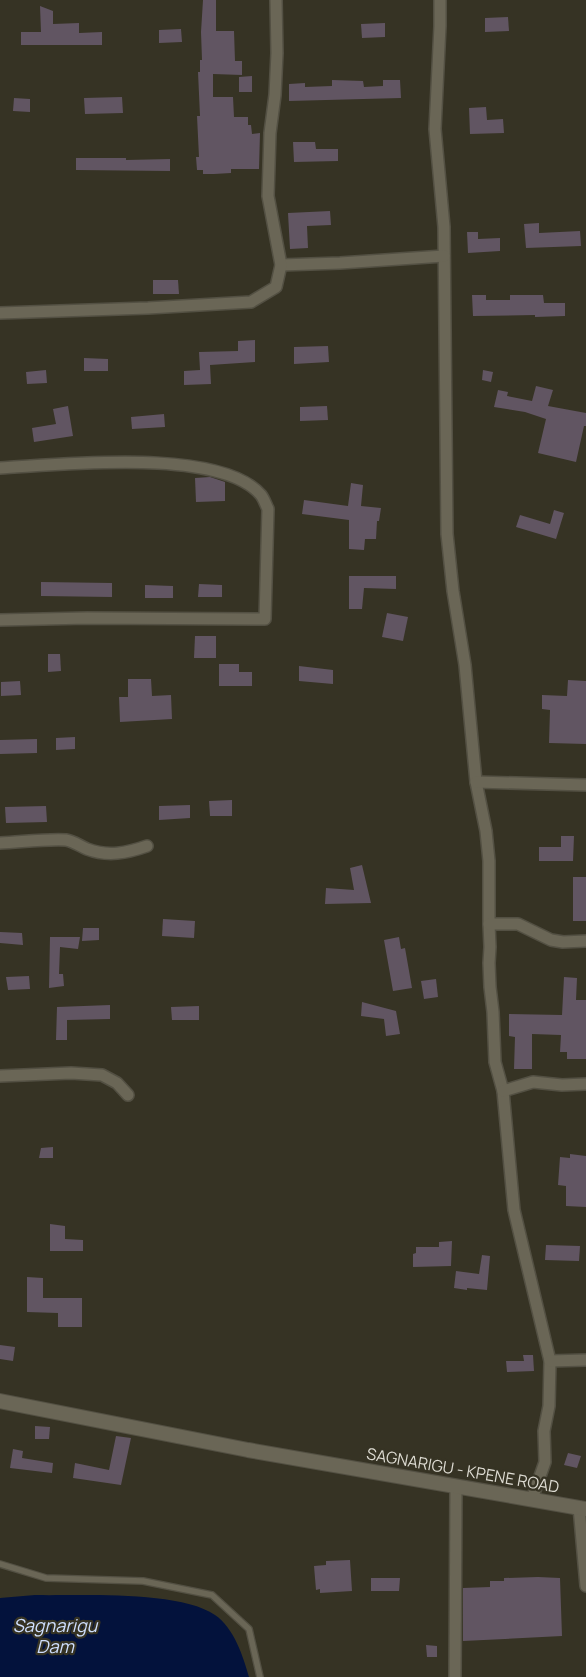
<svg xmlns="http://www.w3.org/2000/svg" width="586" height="1677" font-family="Manrope,sans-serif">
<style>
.water{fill:#03123c}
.building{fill:#615562}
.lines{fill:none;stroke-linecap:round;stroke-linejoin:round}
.service-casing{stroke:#535043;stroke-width:8}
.minor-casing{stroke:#535043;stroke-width:14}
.tertiary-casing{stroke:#535043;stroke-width:16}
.service{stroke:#6a6656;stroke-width:5.5}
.minor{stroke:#6a6656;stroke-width:11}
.tertiary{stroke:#6a6656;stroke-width:14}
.labels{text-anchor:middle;stroke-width:4.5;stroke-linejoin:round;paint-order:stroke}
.street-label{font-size:16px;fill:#dddbd2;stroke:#363324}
.water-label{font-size:18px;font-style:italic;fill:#cedefd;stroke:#363324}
</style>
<rect width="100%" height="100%" fill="#363324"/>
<path class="water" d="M35,1595C79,1596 179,1590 215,1615C234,1628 243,1656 249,1677H0V1598Z"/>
<g class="building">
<path d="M203,0H216V31H234L235,61H242V75L213,74V97H233L234,117H248V125H251L252,134L260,133L259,169H231V173L214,174H203V170H197L196,157H199L197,116H200L198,72H200V60H202L201,32Z"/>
<path d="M40,6L53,11V24L79,23V33L102,32V45H21V32H41Z"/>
<path d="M508,17L509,31L485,32V18Z"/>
<path d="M385,23V37L362,38L361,24Z"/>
<path d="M181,29L182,42L159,43V30Z"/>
<path d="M252,76V92H239V77Z"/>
<path d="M332,80L363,81L364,87L383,86V80H400L401,98L289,101V84L305,83V87L332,86Z"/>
<path d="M122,97L123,113L85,114L84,98Z"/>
<path d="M14,98L30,99V112L13,111Z"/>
<path d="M486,107L487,120L503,119L504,133L470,134L469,108Z"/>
<path d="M293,142H315L316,149H338V161L294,162Z"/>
<path d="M76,158H126V160L170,159V171L76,170Z"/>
<path d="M330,211L331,225L307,226L308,248L290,249L288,213Z"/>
<path d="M539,223V233L580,231L581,246L526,248L524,224Z"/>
<path d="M467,232H478V239L500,238V251L468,253Z"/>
<path d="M153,280H178L179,294H153Z"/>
<path d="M472,295H486V300H510V295H543L544,303H565V316L535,317V315L473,316Z"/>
<path d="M255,340V362L210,365L211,384L184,385V371L200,370L199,352L238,351V341Z"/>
<path d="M328,346L329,362L294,364V347Z"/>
<path d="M84,358L108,359V371H84Z"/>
<path d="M46,370L47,383L27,384L26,372Z"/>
<path d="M483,370L493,372L491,382L482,380Z"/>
<path d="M536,386L553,390L548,406L586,413V426H584L576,462L538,453L546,419L525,412L494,407L498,390L508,392L507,396L532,401Z"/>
<path d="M68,406L73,436L34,442L32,428L56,424L53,409Z"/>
<path d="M327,406L328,420L300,421V407Z"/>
<path d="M164,414L165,427L132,429L131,417Z"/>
<path d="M210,477L225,482V501L196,502L195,478Z"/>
<path d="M351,483L363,485L361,506L381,508L379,521H377L376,539H365L364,550L349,549V520L302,514L304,500L348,506Z"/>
<path d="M554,510L564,513L556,539L516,527L520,515L550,524Z"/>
<path d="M349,576H396V589L364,588L362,609H349Z"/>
<path d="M41,582L112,583V597L41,596Z"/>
<path d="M199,584L222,585V597H198Z"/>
<path d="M145,585L173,586V598H145Z"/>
<path d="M387,613L408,617L403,641L382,637Z"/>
<path d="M195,636H216V658H194Z"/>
<path d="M48,654H60L61,671L48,672Z"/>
<path d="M219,664H239V672H252V686H219Z"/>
<path d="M299,666L333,670V684L299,681Z"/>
<path d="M128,679H151L152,696L171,695L172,719L120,722L119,697H128Z"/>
<path d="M568,680L586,681V744L549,743L550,710L542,709V695L567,696Z"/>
<path d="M20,681L21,695L1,696V682Z"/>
<path d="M75,737V749L56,750V738Z"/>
<path d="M37,739V753L0,754V740Z"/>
<path d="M232,800V816H210L209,801Z"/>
<path d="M190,805V818L159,820V806Z"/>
<path d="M46,806L47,822L6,823L5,807Z"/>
<path d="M561,836H574L573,861H539V847H561Z"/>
<path d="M362,865L371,903L325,904L326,888L354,890L350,868Z"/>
<rect x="573" y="877" width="13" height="44"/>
<path d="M163,919L195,921L194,938L162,936Z"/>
<path d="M83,928H99V940L82,941Z"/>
<path d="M0,932L22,933L23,945L0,943Z"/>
<path d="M50,937H80L78,949L60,947L59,974H63L64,986L49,988Z"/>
<path d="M399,937L401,949L405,948L412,988L393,991L384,940Z"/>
<path d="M29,976L30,989L8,990L6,977Z"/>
<path d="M564,977L577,978L576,1000H586V1059H567V1052H560L561,1035L532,1034V1069H514L515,1037L509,1036V1014L562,1015Z"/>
<path d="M436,979L438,997L424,999L421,981Z"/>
<path d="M362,1002L396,1011L400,1034L386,1036L384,1019L361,1016Z"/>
<path d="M110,1005V1019L67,1020V1040H56L57,1007Z"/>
<path d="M199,1006V1020H172L171,1007Z"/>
<path d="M53,1147V1158H39L41,1148Z"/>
<path d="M570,1154L586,1156V1207L566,1206V1186L558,1185L560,1157L570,1158Z"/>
<path d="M50,1224L65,1226V1239L83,1240V1251H50Z"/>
<path d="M452,1241L451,1266L413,1267V1254L416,1253V1247H439V1242Z"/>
<path d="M546,1245L580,1246L579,1261L545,1260Z"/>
<path d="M482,1255L490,1256L487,1290L467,1288V1290L454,1288L456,1271L479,1274Z"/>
<path d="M27,1277L43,1278V1298H82V1327H58V1313L27,1312Z"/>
<path d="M0,1345L15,1347L13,1361L0,1359Z"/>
<path d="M523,1355H533L534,1371L507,1372L506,1361H524Z"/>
<path d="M35,1426L50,1427L49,1439H35Z"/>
<path d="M116,1436L131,1438L121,1485L73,1478L75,1463L109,1470Z"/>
<path d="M13,1449L23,1451L22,1458L53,1463L52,1473L10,1468Z"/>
<path d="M568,1453L581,1456L577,1468L564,1465Z"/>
<path d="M350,1560L352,1591L320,1593V1589L316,1590L314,1566L326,1565V1561Z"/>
<path d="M538,1577L560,1578L562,1636L463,1641V1588L490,1587V1581H504V1578Z"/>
<path d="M371,1578H400L399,1591H371Z"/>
<path d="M426,1645L437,1646V1657H427Z"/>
</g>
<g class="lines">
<defs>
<path id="service" d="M0,1564L46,1578L143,1581L212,1595L249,1629L260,1677"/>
<g id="minor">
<path d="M440,0V26L435,129L444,227L447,534L453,591L465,665L476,782L486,831L489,861V924L490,947L489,963L490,987L493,1012L495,1062L503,1091L514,1210L550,1361L549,1406L544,1431L545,1462L532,1499"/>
<path d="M281,265L340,263L444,256"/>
<path d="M0,313L148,308L251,302L276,287L281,265L268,196L270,133L275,95L277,53L276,0"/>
<path d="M0,468C60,465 220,447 261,495C264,499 266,505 268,509L265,619L87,618L0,620"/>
<path d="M476,782L586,785"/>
<path d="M0,843C22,842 44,839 66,840C73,841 80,846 87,849C108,857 127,853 147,846"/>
<path d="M489,924H518L551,940L563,942L586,941"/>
<path d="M0,1076L71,1073L102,1075L117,1083L128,1095"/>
<path d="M503,1091L533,1082L562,1085L586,1084"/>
<path d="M550,1361L586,1360"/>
<path d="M579,1507L586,1586"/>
<path d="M455,1677L456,1487"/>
</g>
<path id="tertiary" d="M0,1401L248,1450L586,1509"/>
</defs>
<use href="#service" class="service-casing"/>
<use href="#minor" class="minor-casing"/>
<use href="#tertiary" class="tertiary-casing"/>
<use href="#service" class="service"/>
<use href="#minor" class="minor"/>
<use href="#tertiary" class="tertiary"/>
</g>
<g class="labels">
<g class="street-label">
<text transform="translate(463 1470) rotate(10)" y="6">SAGNARIGU - KPENE ROAD</text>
</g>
<g class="water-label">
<text x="55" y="1632">Sagnarigu<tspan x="55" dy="21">Dam</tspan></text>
</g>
</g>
</svg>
